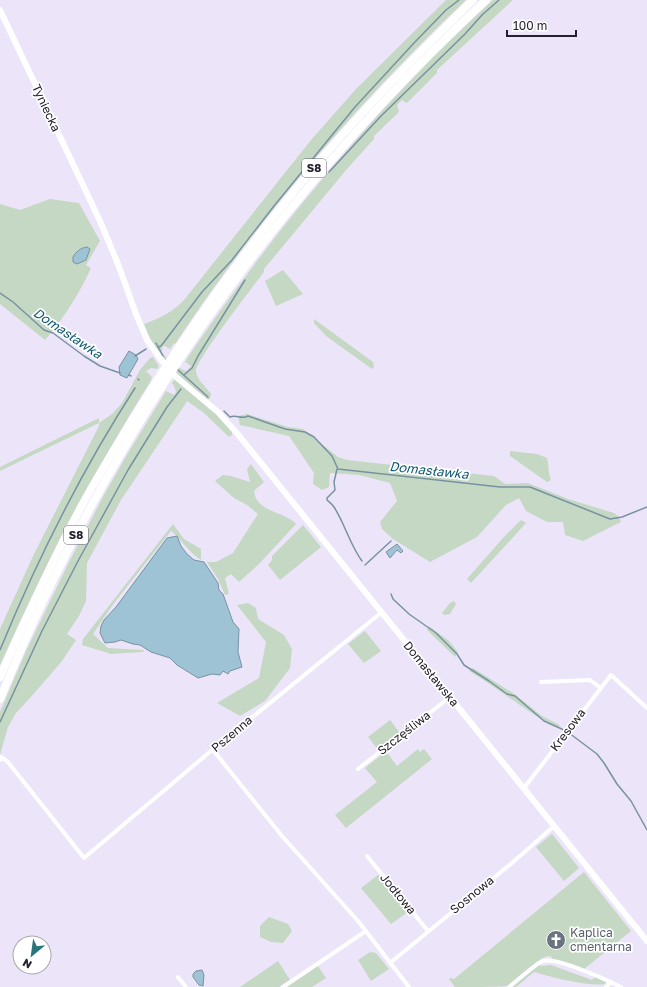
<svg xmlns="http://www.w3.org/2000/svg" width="647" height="987" font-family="'Golos Text',sans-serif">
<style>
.green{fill:#c4d8c3}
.water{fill:#9dc3d4;stroke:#7992a2}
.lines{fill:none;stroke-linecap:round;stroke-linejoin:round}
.stream{stroke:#7992a2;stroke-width:1.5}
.street{stroke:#fff;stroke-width:4}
.secondary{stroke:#fff;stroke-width:6}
.highway{stroke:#fff;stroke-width:8}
.labels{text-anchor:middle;stroke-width:3.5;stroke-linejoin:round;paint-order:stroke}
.shield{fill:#fff;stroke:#66636c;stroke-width:1}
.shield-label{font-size:11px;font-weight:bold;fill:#25202d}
.street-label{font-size:12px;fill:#25202d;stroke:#fff}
.worship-label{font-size:12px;fill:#5b616d;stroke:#fff;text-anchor:start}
.water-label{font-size:13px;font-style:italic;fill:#115a72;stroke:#fff}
</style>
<rect width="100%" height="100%" fill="#ece5fa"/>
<g class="green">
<path d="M446,0H466C357,103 258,218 175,344L174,343L170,349L163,345C163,347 161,349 162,352C164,357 181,370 186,371L191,366L185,362L188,357C277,227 377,106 493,0H513L437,70V73L408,102L406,103L402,100L397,105L399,112L374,136V139L347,169L264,269V272C254,285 196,360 196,371C197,381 206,386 211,394L210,398L207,400C180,376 157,359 144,324C160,318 173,312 184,300L311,140L356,89Z"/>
<path d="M50,199L79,203L100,241L86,265L91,268C79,294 64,318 45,340L0,304V204L20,210Z"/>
<path d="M283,270L303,294L276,306L265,281Z"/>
<path d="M314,319L373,362L374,367L372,369L326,336L314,323Z"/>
<path d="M153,357L159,366L157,369L151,368L146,371L152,377L150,382C93,473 44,567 0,665V629L33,556L99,426V423L0,471V467L99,418V423L112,414L122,403L140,370L150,358Z"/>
<path d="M175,379L220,418L232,431V435L229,437L204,413L187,401L184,406L121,500L87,563L86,601L79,616L67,634L76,640L62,661L30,698L16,713L8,727L0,755V712L26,651L69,562L104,495L125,458L166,391L174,395L176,392L174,386L172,383Z"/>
<path d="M247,414L288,427L303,429L338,457L347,460L494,476L505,484L528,483L568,499L614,513L619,517L621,522L583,541L565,535L563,522H547L526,511L519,498L506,505L477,537L430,562L393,539L382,529L380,522L397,501L390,483L359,475L330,473L329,487L322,490L313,484L314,473L289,436L240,425L238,416Z"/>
<path d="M510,451L537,454L547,458C549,466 548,473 551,480L547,482L510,456Z"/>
<path d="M251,464L264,482L254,491C255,494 255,498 257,500C266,513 286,513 296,524L258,565L239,582L231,574L225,578L229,594L225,595L218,579L207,562H216L233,553L258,514L247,505L234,498L215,481L223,475L231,476L250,482L247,469Z"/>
<path d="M521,520L526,523L471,583L467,579L502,539Z"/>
<path d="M173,524L184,539L201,549V560C189,553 182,540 171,531L114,603L93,634L108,648L144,650L143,652L111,654L82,645L83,639Z"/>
<path d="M303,525L321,547L280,580L268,565L272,560V556Z"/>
<path d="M454,601L456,604L450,614L444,615L442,613L450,603Z"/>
<path d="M248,603L256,608L258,619L284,635L292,649L290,668L265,701L240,716L217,703L259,678L266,642L237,605Z"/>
<path d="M429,626L449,641L458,652L455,657L427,630Z"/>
<path d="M365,631L381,651L364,663L348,644Z"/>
<path d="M473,668L513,693L542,716L560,725L558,728C527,713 500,689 469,671Z"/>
<path d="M390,720L400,733L379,751L368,737Z"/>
<path d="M418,749L420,752L424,749L432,759L346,828L335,815L377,782L365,768L386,751L397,766Z"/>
<path d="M552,834L579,868L564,881L536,847Z"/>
<path d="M584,872L631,931L584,969L553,959L550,956C534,958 522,978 508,986C502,987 464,987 455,987L449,979L450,978L454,979Z"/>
<path d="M378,875L408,912L391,924L361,888Z"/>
<path d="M269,917L288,924L292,931L283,943L271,942L260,937V926Z"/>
<path d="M370,952L376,953L389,969L371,981L358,960Z"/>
<path d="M278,961L290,980L279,987H240Z"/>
<path d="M540,964L541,966L551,965L592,980L595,977L606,982L605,984C591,987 550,977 534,972L516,987H512Z"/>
<path d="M318,966L326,978L312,987H287Z"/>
</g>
<g class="water">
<path d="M87,247L90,249L86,260L77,264L73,262V257C76,252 80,248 87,247Z"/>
<path d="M129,351L136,355L138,359L127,378L120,375L119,367Z"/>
<path d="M177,536L181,546L187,554L194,560L204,562L218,583L219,590L223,594L233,622L239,629L238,652L242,667L230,671L228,674L223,671L220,675L212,674L198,678L177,665L170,658L151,652L140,645L133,644L121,640L115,642L105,643L100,633L101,626L104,620L116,607L167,538Z"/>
<path d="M397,544L403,551L401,553L397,550L390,558L386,552Z"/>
<path d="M202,970L204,975L203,986L199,985L193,977V974L196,971Z"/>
</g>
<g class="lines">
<g class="stream">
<path d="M329,172L381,116L465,34L482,15L499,0"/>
<path d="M0,293L13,302L44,330L53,333L84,356L100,366L120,373"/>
<path d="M156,343L163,356"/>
<path d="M158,347L161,346L202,292L232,260L274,206L355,107L414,43L446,10L459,0"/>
<path d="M135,356L146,349"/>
<path d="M177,369L208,397"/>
<path d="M129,375L131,376"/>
<path d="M184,375L192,368L198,356L245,280"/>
<path d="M138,379L139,380"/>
<path d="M224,411L230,417C237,414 241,420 248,416L285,429L305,432L314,437L332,456L338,469L500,487H530L610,519L622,517L647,507"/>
<path d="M337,469L334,482L335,490L327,498V500C329,502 332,504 334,507C345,524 350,545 362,561"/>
<path d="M365,565L391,541"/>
<path d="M391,594L393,599L409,614L436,633L457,654L464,665L489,681L507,694L515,696L544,721L564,730"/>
<path d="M0,650C37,560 82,470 135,388"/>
<path d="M0,722L42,631L78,561L128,470L167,407L181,389"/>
<path d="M569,733L597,754L604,763L617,784L631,801L647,830"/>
</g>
<g class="street">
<path d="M541,682L590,680L601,688"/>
<path d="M213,750L282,836L358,921L409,987"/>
<path d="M0,760L1,757L8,762L84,858L218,745L382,612"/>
<path d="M358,769L450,697"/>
<path d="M524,788L611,675L647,708"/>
<path d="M367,856L428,931"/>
<path d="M390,963L512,863L554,826"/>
<path d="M178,977L186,987"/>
<path d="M283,987L366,931"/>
<path d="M509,987C518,980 534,965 543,961C557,957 607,980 621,987"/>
<path d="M606,987L611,982"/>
</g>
<path class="secondary" d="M0,10L100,221L118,264L136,314L147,340L162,361L176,377L218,412L236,432L647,941"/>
<g class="highway">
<path d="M0,677C25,620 51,563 81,507C97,477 116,447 134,417C177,347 224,279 275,215C335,138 403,68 473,0"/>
<path d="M0,699C35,614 75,531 122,452C219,285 345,131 486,0"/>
</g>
</g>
<defs>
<symbol id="church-disc" viewBox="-11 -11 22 22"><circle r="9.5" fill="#6b7280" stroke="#fff"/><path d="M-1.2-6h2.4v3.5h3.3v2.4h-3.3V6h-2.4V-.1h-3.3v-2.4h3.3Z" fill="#fff"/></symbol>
</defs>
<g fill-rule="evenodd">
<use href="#church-disc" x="545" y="929" width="22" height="22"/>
</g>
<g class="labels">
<g class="shield">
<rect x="302" y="159" width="24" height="18" rx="3"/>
<rect x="64" y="526" width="24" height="18" rx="3"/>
</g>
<g class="shield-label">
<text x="314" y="172">S8</text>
<text x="76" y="539">S8</text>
</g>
<g class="street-label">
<text transform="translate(46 108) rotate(65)" y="4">Tyniecka</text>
<text transform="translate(431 674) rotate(51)" y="4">Domasławska</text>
<text transform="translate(568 730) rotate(-53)" y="4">Kresowa</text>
<text transform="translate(404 733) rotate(-38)" y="4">Szczęśliwa</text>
<text transform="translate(232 734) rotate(-40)" y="4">Pszenna</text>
<text transform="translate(398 894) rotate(51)" y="4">Jodłowa</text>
<text transform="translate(472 895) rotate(-39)" y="4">Sosnowa</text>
</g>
<g class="worship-label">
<text x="570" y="937">Kaplica<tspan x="570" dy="14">cmentarna</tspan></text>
</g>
<g class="water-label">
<text transform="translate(68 333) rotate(34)" y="5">Domasławka</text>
<text transform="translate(429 470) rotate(6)" y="5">Domasławka</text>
</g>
</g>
<g transform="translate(32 955) rotate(209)"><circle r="19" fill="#ffffff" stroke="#a8a6ab"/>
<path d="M0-3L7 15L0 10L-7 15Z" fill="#2b757a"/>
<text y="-6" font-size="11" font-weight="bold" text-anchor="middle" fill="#25202d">N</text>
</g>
<path d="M507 30v6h69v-6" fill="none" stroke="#25202d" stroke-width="2"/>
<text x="513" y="30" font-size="12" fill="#25202d" stroke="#ffffff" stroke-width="3" paint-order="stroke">100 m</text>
</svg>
